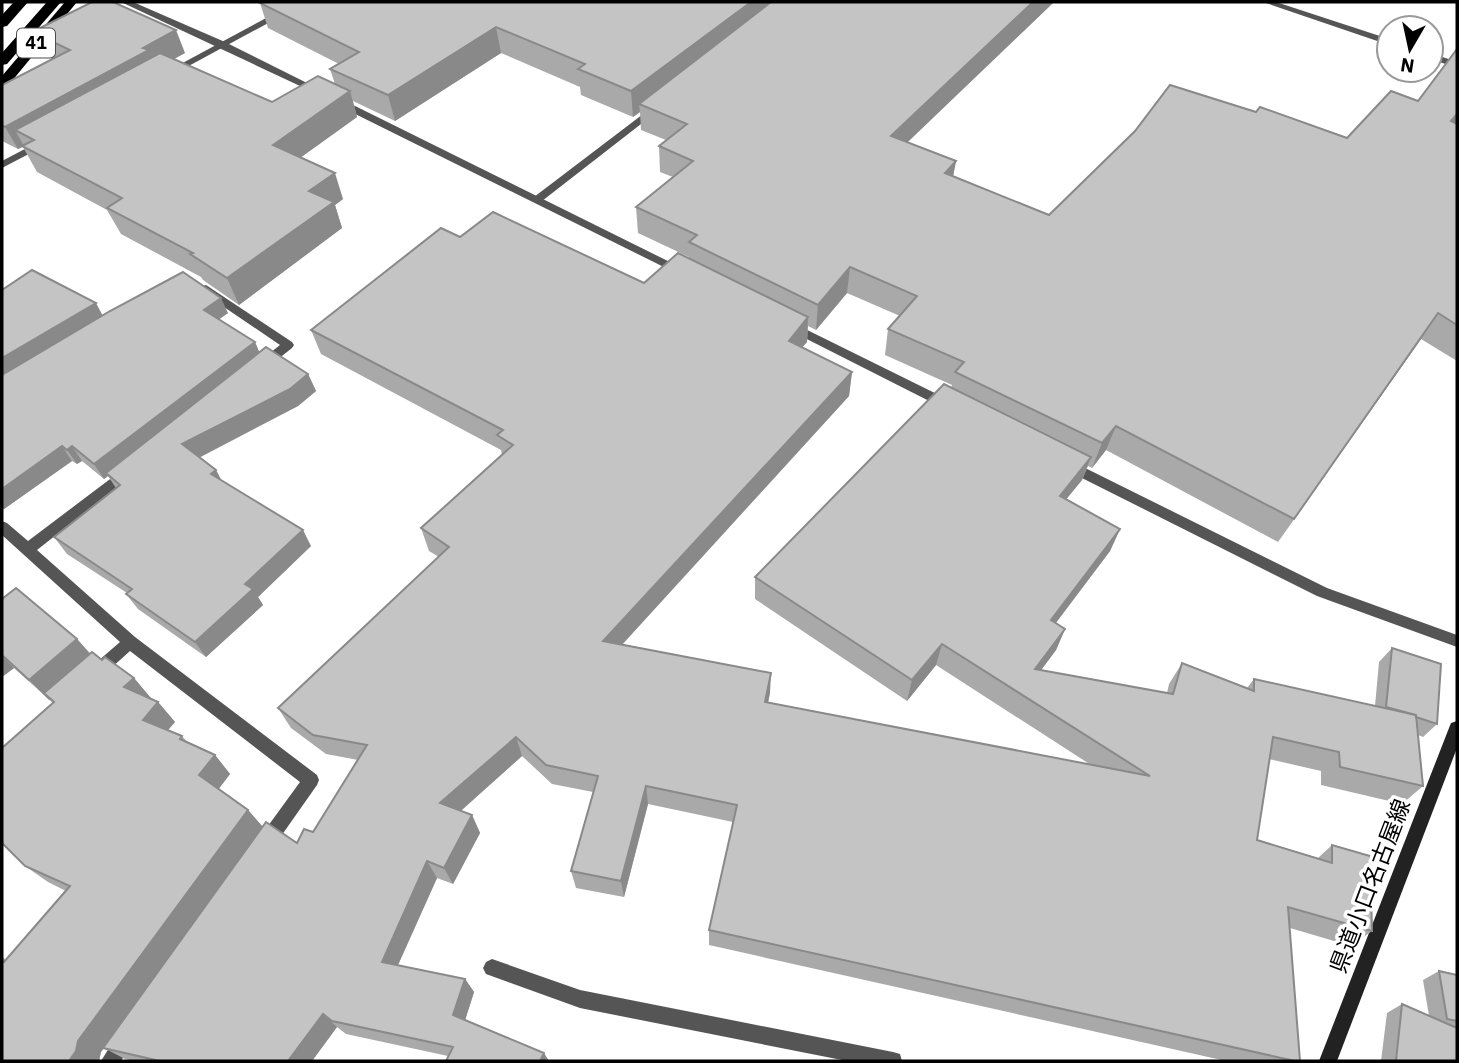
<svg xmlns="http://www.w3.org/2000/svg" width="1459" height="1063" font-family="'IBM Plex Sans','Noto Sans JP',sans-serif">
<style>
.lines{fill:none;stroke-linecap:round;stroke-linejoin:round}
.minor{fill:#555;fill-rule:evenodd}
.tertiary{fill:#555;fill-rule:evenodd}
.secondary{fill:#222;fill-rule:evenodd}
.trunk{fill:#000;fill-rule:evenodd}
.motorway{fill:#000;fill-rule:evenodd}
.wall{fill:#a9a9a9;fill-rule:evenodd}
.shaded-wall{fill:#898989}
.building{fill:#c4c4c4;stroke:#898989;stroke-width:2}
.labels{text-anchor:middle;stroke-width:7;stroke-linejoin:round;paint-order:stroke}
.shield{fill:#fff;stroke:#4c4c4c;stroke-width:2}
.shield-label{font-size:18px;font-weight:bold;fill:#000}
.near-street-label{font-size:23px;fill:#000;stroke:#fff}
</style>
<rect width="100%" height="100%" fill="#fff"/>
<g class="lines">
<g class="minor">
<path d="M296,2H307L172,75L164,73Z"/>
<path d="M1263,2H1276L1389,39V45Z"/>
<path d="M1431,53L1457,62V68L1431,59Z"/>
<path d="M655,105L660,108L659,110L542,201H534V197Z"/>
<path d="M40,141L44,142V146L2,168V161Z"/>
<path d="M206,285L292,342L294,345L292,348L268,367H260L258,364L260,361L280,345L202,292V286Z"/>
<path d="M126,467L131,468L133,472L131,476L37,550L135,637L317,775L319,780L317,785L272,849L266,851L260,849L258,843L260,837L300,782L130,651L100,678L95,680L90,678L87,673L90,668L120,642L2,535V521L7,523L28,541Z"/>
<path d="M492,959L580,990L893,1052L900,1054L902,1061H847L580,1008L486,974L483,968L486,962Z"/>
<path d="M126,1030L133,1032L135,1039L121,1061H101L119,1032Z"/>
</g>
<g class="tertiary">
<path d="M121,2H133L225,42L323,91L315,93Z"/>
<path d="M335,100H343L688,271L682,275L678,274L335,104Z"/>
<path d="M791,322L953,402L954,405L953,408H943L787,329L785,326L787,323Z"/>
<path d="M1069,460L1327,588L1457,635V647L1317,596L1064,469L1062,465Z"/>
</g>
<path class="secondary" d="M1457,721V748L1337,1061H1319L1449,728L1451,723Z"/>
<path class="trunk" d="M65,2H77L7,87L2,88V76Z"/>
<g class="motorway">
<path d="M14,2H28L7,26L2,27V15Z"/>
<path d="M47,2H61L7,64L2,65V53Z"/>
</g>
</g>
<g class="wall">
<path d="M1054,2L907,142L956,161L953,176L1049,215L1256,112L1347,138L1418,101L1457,49V361L1421,339L1278,542L1106,450L1092,468L1088,466L1082,480L1066,499L1120,529L1110,551L1056,623L1065,629L1056,650L1041,670L1167,693L1169,684L1182,663L1247,688L1254,679L1375,706L1379,662L1392,648L1437,724L1423,737L1418,735L1423,786L1402,804L1321,785V771L1269,759L1257,840L1318,858L1332,845L1372,931L1351,946L1290,928L1300,1061H1226L709,945V930L733,822L648,804L624,897L576,888L571,871L593,792L552,784L522,756L461,811L472,815L480,833L453,884L437,878L398,965L465,979L474,992L465,1020L448,1056L346,1034L337,1027L312,1061H134L125,1059L104,1048L101,1052L99,1061H2V957L6,960L66,891L48,882L25,866L53,703L14,668L2,677V599L77,639L90,653L134,678L151,699L158,702L175,722L168,730L182,736L188,743L215,755L230,774L218,789L248,810L262,827L297,843L313,832L358,760L326,754L291,728L278,708L439,557L429,551L421,528L502,455L501,450L321,354L311,330L460,237L644,283L689,259V257L638,233L636,207L673,177L660,172L659,146L666,140L641,130L640,112L633,117L581,95L580,87L501,53L395,121L353,101L357,117L301,157L343,199L335,205L342,228L239,305L203,280L201,277L121,234L107,210L37,172L23,147L18,149L2,141V85L53,59L44,54L32,32L185,53L174,59L272,102L335,84L330,69L339,64L268,28L260,3ZM847,293L900,316L888,329L885,355L952,385L951,388L755,577V599L907,701L936,665L1091,765L768,702L770,693L622,645L849,396L852,372L802,347L807,342L808,326L816,330Z"/>
<path d="M2,290L103,315L228,313L219,319L255,342L259,352L308,374L316,391L298,406L199,458L216,470L221,480L311,546L258,597L263,605L206,657L138,609L126,594L127,593L67,554L54,537L116,488L108,476L104,479L82,461L77,464L72,461L4,509L2,508Z"/>
<path d="M1439,971L1457,975V1061H1381L1387,1013L1402,1004L1429,1016L1423,980Z"/>
</g>
<g class="shaded-wall">
<path d="M751,2H783L639,104L640,112L633,117L631,91Z"/>
<path d="M1033,2H1054L887,162L891,136Z"/>
<path d="M496,27L501,53L395,121L388,95Z"/>
<path d="M176,30L185,53L157,68L15,130L24,146L18,149L5,127Z"/>
<path d="M350,91L357,117L282,171L273,145Z"/>
<path d="M1457,114V123L1436,147L1451,121Z"/>
<path d="M956,161L951,187L945,173Z"/>
<path d="M335,173L343,199L335,205L342,228L239,305L227,278L309,191Z"/>
<path d="M850,267L847,293L816,330L818,305Z"/>
<path d="M221,298L228,313L211,325L204,310Z"/>
<path d="M96,303L104,318L2,379V358Z"/>
<path d="M1438,313L1421,339L1278,542L1294,519Z"/>
<path d="M808,317L807,342L787,365L789,341Z"/>
<path d="M255,342L261,356L106,473L108,476L104,479L94,464Z"/>
<path d="M852,372L849,396L606,662L603,641Z"/>
<path d="M308,374L316,391L298,406L192,461L182,444Z"/>
<path d="M1116,426L1106,450L1092,468L1102,443Z"/>
<path d="M62,446L72,461L4,509L2,506V489Z"/>
<path d="M72,446L82,461L77,464L67,450Z"/>
<path d="M1091,457L1082,480L1051,518L1060,496Z"/>
<path d="M216,470L225,487L211,474Z"/>
<path d="M1120,529L1110,551L1042,641L1051,620Z"/>
<path d="M303,530L311,546L258,597L263,605L206,657L195,642L245,584Z"/>
<path d="M1065,629L1056,650L1027,689L1035,669Z"/>
<path d="M77,639L95,660L49,700L29,680Z"/>
<path d="M942,644L936,665L907,701L912,680Z"/>
<path d="M2,656L14,668L2,677Z"/>
<path d="M771,673L770,693L764,722L765,702Z"/>
<path d="M134,678L151,698L142,707L124,687Z"/>
<path d="M158,702L175,722L160,739L143,720Z"/>
<path d="M516,737L522,756L449,821L440,803Z"/>
<path d="M215,755L230,774L215,794L199,775Z"/>
<path d="M646,786L648,804L624,897L621,881Z"/>
<path d="M248,810L264,828L101,1052L99,1061H69L78,1041Z"/>
<path d="M472,815L480,833L453,884L444,868Z"/>
<path d="M427,861L437,878L393,976L382,962Z"/>
<path d="M465,979L474,992L463,1027L453,1015Z"/>
<path d="M323,1014L337,1027L312,1061H288Z"/>
<path d="M544,1053L549,1061H540Z"/>
</g>
<g class="building">
<path d="M92,2H113L176,30L143,48L149,50L5,127L2,125V85L70,50L32,32Z"/>
<path d="M263,2H751L631,91L578,69L585,64L496,27L388,95L330,69L359,52L260,3Z"/>
<path d="M771,2H1033L891,136L956,161L945,173L1049,215L1135,131L1170,85L1256,112L1260,107L1347,138L1391,91L1418,101L1457,49V114L1451,121L1457,124V325L1438,313L1294,519L1116,426L1102,443L955,372L964,362L888,329L917,296L850,267L818,305L689,242L697,235L636,207L693,161L659,146L687,124L639,104Z"/>
<path d="M160,53L272,102L318,76L350,91L273,145L335,173L309,191L334,202L227,278L190,254L193,253L107,208L122,198L22,146L34,140L15,130Z"/>
<path d="M493,212L644,283L678,253L808,317L789,341L852,372L603,641L771,673L765,702L1150,776L942,644L912,680L755,577L944,384L1091,457L1060,496L1120,529L1051,620L1065,629L1035,669L1173,694L1182,663L1254,691V679L1416,715L1423,786L1340,767L1339,752L1273,737L1257,840L1332,863V845L1370,856L1372,931L1288,907L1300,1061H1295L709,930L737,805L646,786L621,881L571,871L598,776L546,765L516,737L440,803L472,815L444,868L427,861L382,962L465,979L453,1015L544,1053L540,1061H446L453,1047L332,1021L323,1014L288,1061H160L103,1048L266,822L297,843L304,829L313,832L367,745L313,735L278,708L449,547L421,528L513,445L497,435L503,430L311,330L441,228L460,237Z"/>
<path d="M32,270L96,303L2,358V290Z"/>
<path d="M183,272L221,298L204,310L255,342L94,464L72,446L67,450L62,446L2,489V375L110,311Z"/>
<path d="M266,347L308,374L290,389L182,444L216,470L211,474L303,530L245,584L253,589L195,642L126,594L132,589L54,537L120,485L106,473Z"/>
<path d="M16,588L77,639L29,680L2,655V599Z"/>
<path d="M1392,648L1441,664L1437,724L1416,717V715L1386,707Z"/>
<path d="M92,652L102,660L105,657L134,678L124,687L158,702L143,720L182,736L180,739L215,755L199,775L248,810L78,1041L76,1051L69,1061H2V961L4,962L70,886L25,866L2,843V748L54,702L44,693Z"/>
<path d="M1439,971L1457,975V1021L1447,1019Z"/>
<path d="M1402,1004L1457,1028V1061H1396Z"/>
</g>
<g class="labels">
<rect class="shield" x="17" y="28.5" width="38" height="29" rx="5"/>
<g class="shield-label">
<text x="36" y="49">41</text>
</g>
<g class="near-street-label">
<text transform="translate(1370 886) rotate(-69)" y="8">県道小口名古屋線</text>
</g>
</g>
<rect width="1459" height="1063" fill="none" stroke="#000000" stroke-width="7"/>
<g transform="translate(1410 49) rotate(189)"><circle r="33" fill="#ffffff" stroke="#999999" stroke-width="2"/>
<path d="M0-5L12 26L0 18L-12 26Z" fill="#000000"/>
<text y="-10" font-size="19" font-weight="bold" text-anchor="middle" fill="#000000">N</text>
</g>
</svg>
